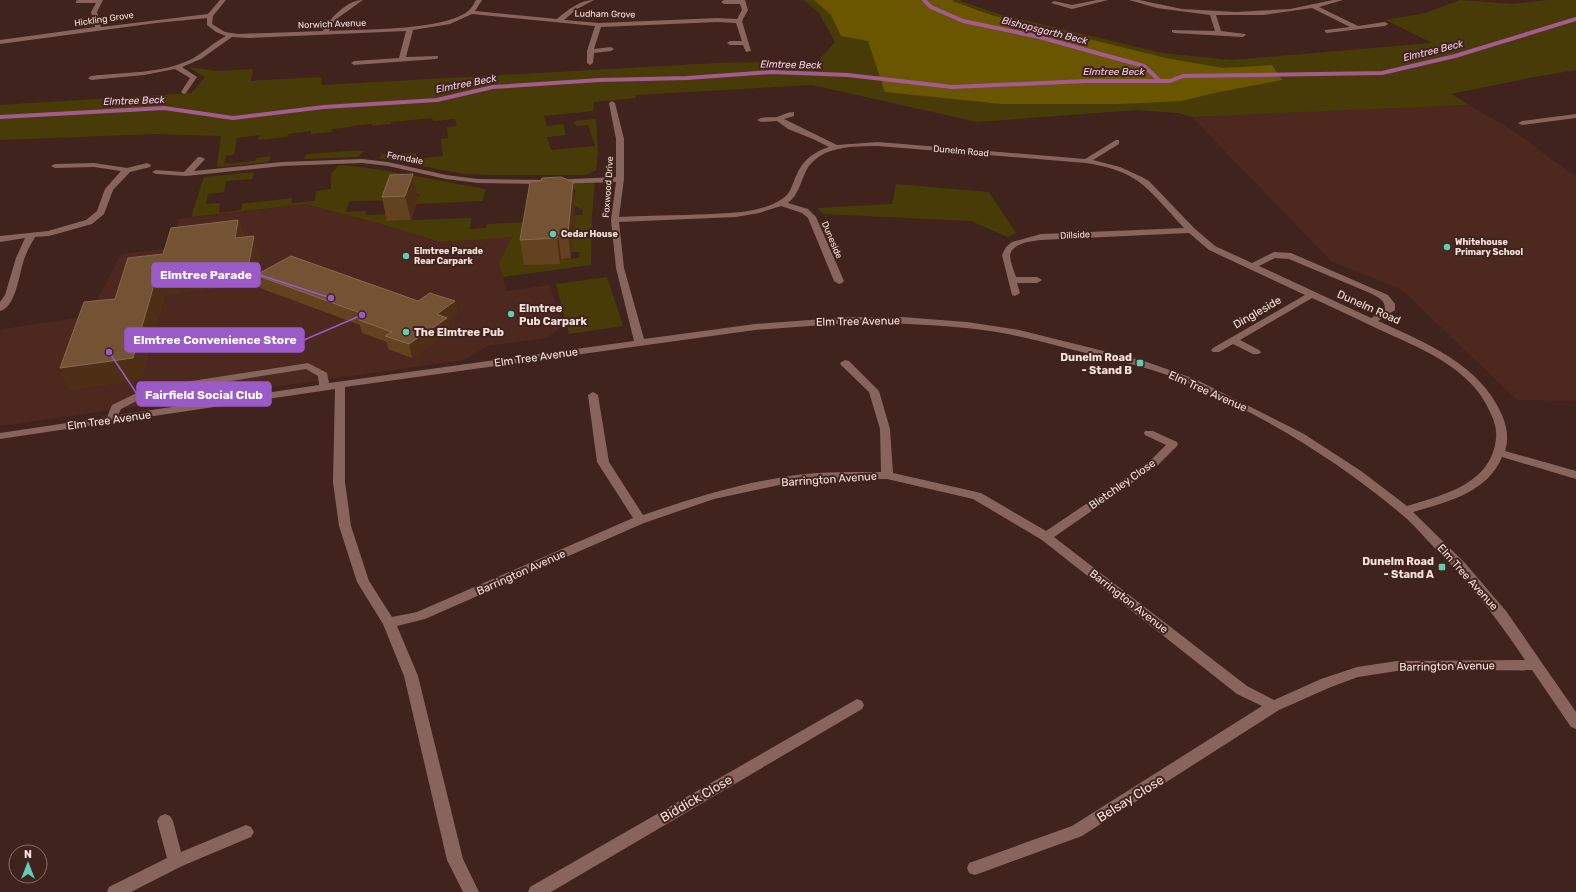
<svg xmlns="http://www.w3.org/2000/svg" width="1576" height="892" font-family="Rubik,sans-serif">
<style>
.built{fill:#4d281f}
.green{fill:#493b08}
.forest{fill:#6a5500}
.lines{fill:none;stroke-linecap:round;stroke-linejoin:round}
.stream{stroke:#a35b90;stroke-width:4}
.minor{fill:#88655c;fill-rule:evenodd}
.wall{fill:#63421f}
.shaded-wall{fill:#4e2e15}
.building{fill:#735334;stroke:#886a4e}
.poi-dot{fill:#5eceb7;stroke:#40231c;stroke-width:1.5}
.labels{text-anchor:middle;stroke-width:4;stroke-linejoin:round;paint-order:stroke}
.far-street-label{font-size:9px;fill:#f7e3de;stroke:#40231c}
.far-poi-label{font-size:9px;font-weight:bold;fill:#f7e3de;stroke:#40231c;text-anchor:start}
.far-water-label{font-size:10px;font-style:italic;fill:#f9d0ec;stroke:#40231c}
.street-label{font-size:11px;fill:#f7e3de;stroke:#40231c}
.poi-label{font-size:11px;font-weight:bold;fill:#f7e3de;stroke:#40231c;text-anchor:start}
.near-street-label{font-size:13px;fill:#f7e3de;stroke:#40231c}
.leader{fill:none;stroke:#9a5ac7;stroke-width:1.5}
.callout-dot{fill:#9a5ac7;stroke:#40231c;stroke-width:1.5}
.callout{fill:#9a5ac7;stroke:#9a5ac7;stroke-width:1.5}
.callout-label{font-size:12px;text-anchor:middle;font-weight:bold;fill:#fff}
</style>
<rect width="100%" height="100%" fill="#40231c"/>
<g class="built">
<path d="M1469,105L1512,130L1576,177V401L1517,400L1402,290L1331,261L1192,117Z"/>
<path d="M306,204L384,225L440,242L512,237L499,263L506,291L550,285L563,326L547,338L488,346L464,360L0,426V332L3,329L89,316L121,254L172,248L179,219Z"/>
</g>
<g class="green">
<path d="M804,0H963L960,1L999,14L1162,53L1231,60L1432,43L1386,20L1425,13L1460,0L1513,4L1548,0H1576V70L1534,77L1451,94L1469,105L1192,117L1178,113L1136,110L977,122L812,85L635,95L636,98L594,102L593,111L544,116L547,126L563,124L566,135L547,137L551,150L595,146L588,125L576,126L574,121L596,119L598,152L596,170L586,175H494L464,174L379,158L382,154L416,153V159L443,156L441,139L448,138L447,127L457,126L455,119L433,121L432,118L391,122V124L372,126V124L351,126V127L332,129V132L311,134V131L288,134L287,137L258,140L259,135L237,138L234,155L226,156L224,164L255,161L256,158L271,156L268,162L217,167L221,136L155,134L0,140V105L192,93L205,77L188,67L216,71L253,69L251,81L321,77L322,85L717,63L818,61L835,42L819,13Z"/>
<path d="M349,151H364L358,157L303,159L307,154Z"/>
<path d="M339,165C389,169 437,181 486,189L482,201L416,204L419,194H403L400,200L350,201L346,212L366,211L365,215L390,214L388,221L472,218L469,229L486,228L487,224L536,222L560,264L561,259L579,258L580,252H567L573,238L575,215H582L583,210L575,206V189H560L570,181L595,180L592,215L591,265L503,277L499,263L512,237L440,242L384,225L306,204L191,217L204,177L254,172L252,179L226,181L224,192L208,194L206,204L220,203L219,213L241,210L242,204L292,198L291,203L315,201L316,191L331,189V174Z"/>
<path d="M896,184L989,192L1016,233L1008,237L971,221L823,214L817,208L892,204Z"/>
<path d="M607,277L623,326L569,334L556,284Z"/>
</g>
<path class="forest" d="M814,0H954L952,1L991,15L1166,58L1223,68L1272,65L1282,80L1219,92L1181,101L1121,104H1002L885,92L868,41L841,36L831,15Z"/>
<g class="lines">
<g class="stream">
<path d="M924,0L931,7L963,21L1039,37L1144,66L1160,81"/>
<path d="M0,117L164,108L233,118L324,107L437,100L493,87L600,80L687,78L772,72L848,75L952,87L1087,81H1170L1183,76L1382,73L1455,56L1576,19"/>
</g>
<g class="minor">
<path d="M78,0H103L97,12L101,27L208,14L220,0H226L213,16L212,24L225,32L238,34L323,31C330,18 347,0 363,0L335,20L329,31C360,29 448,31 469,10C472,8 474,3 476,0H482L475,11L557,19C568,10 579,0 594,0L577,9L564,20L599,23L718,18L737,19L742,10L740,4H724L721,2L724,0H745L748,10L742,21L751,51L746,52L743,45H730L727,43L730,41H742L736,23L718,22L601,27L594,49L611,47L614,49L611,51L594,53L593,63L590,65L587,63V51L595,26L472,14L450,24L413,30L406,57L438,56V58L436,59L354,65L351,63L354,61L399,58L406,31L249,38L232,37L201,59L182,67L197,77L186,93L184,94L181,92L190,78L175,69L144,75L91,80L88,78L91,76C124,72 162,74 192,59C204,52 214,42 226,36L216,32L207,25V18L156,23L0,44V40L95,27L91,12L96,3H76V1Z"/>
<path d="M1097,0H1108L1072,9L1051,3L1054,1L1072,5Z"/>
<path d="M1129,0H1139L1182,9L1236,12L1290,9L1333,0H1343L1319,7L1358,26L1385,22L1388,24L1385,26L1327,33L1325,32V30L1350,27L1312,8L1263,15H1216L1221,31L1245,34L1246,35L1243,37L1174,33L1172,32V30L1215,31L1210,15L1157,8Z"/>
<path d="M612,101L615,103L624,139V179L619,217C642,216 664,215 687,215C717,213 756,216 782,199C791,193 792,185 796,176C802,161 813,152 829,147L813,139L788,129L777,121L761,122L757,120C763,116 771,118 777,117C783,115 787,112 794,112V116L784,119L837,145L878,142L1085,159L1116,140H1119V144L1093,160L1120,167L1142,177L1149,181L1194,228L1215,246L1252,263L1274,252L1291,253L1388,295L1395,304V310L1378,321C1426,343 1480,364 1502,415C1507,426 1509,440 1505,451L1576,471V479L1502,457C1487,493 1447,502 1413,512L1465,563L1506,611L1576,712V729L1571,727L1532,670L1397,671L1358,677L1331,687L1279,710L1082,836L975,875L969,873L967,868L969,863L1072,826L1262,706L1237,694L1042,540L973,499L887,479L829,480L779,485L714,499L644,523L425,619L397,626L418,676L463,859L479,892H463L447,860L404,676L383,624L357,582L339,526L333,482L335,389L0,439V433L107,417L112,405L147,388L308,363L327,373L329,383L634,341L616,268L611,220L616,182L552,184L478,183L446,179L388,166L362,163L282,166L186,176L156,174L152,172L156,170L184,172L198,157H201L205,159L194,171L282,162L362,159L388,162L446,175L478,179L552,180L616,177V139L609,103ZM878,146L1086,163C1106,166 1128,172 1143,185C1158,198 1171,214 1184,228L1041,234L1012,242L1006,247L1002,255L1012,295L1015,296L1020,293L1017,283H1037L1042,280L1037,277H1016C1014,271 1010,261 1010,255C1012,243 1032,241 1041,240L1189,233L1209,250L1305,295L1213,348L1211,350L1213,352H1219L1233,344L1253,354H1259L1261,352L1259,350L1240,340L1312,298C1334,308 1356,318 1378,329C1419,348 1471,367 1490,412C1494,420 1497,429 1496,438C1492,484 1443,495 1407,506L1361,471L1304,434L1195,379L1144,361L1019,330L967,322L902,317H851L755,324L644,339L624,268L619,222L736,217L759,213L781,206L802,213L808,218L834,281L839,284L842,283L844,281L816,217L808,209L788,203C799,194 800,183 806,171C819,146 853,146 878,146ZM1275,258L1289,259L1370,293C1377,297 1385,299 1385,309L1371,318L1259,266ZM851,323C889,323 927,324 966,328C1001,331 1036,340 1070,349C1110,359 1150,367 1188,383C1263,415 1337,460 1400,513C1410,521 1419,531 1428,541C1466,579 1495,615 1525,660L1397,661L1357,667L1321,679L1274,700L1247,686L1054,537L1158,465L1177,446L1178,444L1177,442L1153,431H1145L1144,433L1145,435L1166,445L1150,461L1046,531L981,493L893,473L890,429L879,391L849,361L845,360L840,363L841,365L869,392L880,429L881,472C847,472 812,471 778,478C731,486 687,500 643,515L609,462L598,395L593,392L588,395L597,462L633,518L417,612L392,617L369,581L351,526L345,482V387L755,330ZM306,369L318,376L319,385L118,415L121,409L150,394Z"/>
<path d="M1576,114V118L1522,125L1518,123L1522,121Z"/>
<path d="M94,163L127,168L147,163L151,165L150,167L130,172L113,190L104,214L92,224L49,236L35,237C31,244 27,251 25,257C19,271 17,307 0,311V302L5,295L16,258L25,238L0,242V236L48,231L86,220L97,211L105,189L121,171L94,167L55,168L51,166L55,164Z"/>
<path d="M857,699L862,701L864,705L862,709L551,892H528L530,887Z"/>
<path d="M165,814L170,816L173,821L181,852L246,825L251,827L254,832L251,837L182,866L131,892H107L109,887L167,858L157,821L160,816Z"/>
</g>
</g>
<g class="wall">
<path d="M390,175L418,198L411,220L387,221L382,197Z"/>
<path d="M573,182L575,206L571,258L561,259L560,264L524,265L520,240Z"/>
<path d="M238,220L244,237L260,255L257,275L418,301H455L458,314L448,321L449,331L412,358L388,349L387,342L362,333L360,325L260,288L257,277L256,283L165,294L141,379L70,390L60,368L115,299Z"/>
</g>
<g class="shaded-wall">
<path d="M413,174L418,198L411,220L405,196Z"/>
<path d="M573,182L575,206L571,258L568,233Z"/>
<path d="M238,220L244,239L235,238Z"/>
<path d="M558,233L561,259L560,264L557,238Z"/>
<path d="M254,236L260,255L257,275H256L257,277L256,283L165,294L141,379L70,390L60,368L157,274Z"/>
<path d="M455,301L458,314L448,321L449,331L412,358L409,344L437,314Z"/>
</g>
<g class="building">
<path d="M413,174L405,196L382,197L390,175Z"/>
<path d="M561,177L573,182L568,233H558L557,238L520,240L530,182L541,181L542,178Z"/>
<path d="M238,220L235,238L254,236L249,263L157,274L133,358L60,368L84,302L115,299L128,258L163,254L171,228Z"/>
<path d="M291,256L418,301L430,293L455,301L437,314L447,318L409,344L385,336L392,332L359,320L366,315L256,275Z"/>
</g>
<g class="poi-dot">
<circle cx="553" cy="234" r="4"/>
<circle cx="1447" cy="247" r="4"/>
<circle cx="406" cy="256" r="4"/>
<circle cx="511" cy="314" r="4"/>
<circle cx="406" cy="332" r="4"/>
<rect x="1136" y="359" width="8" height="8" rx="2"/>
<rect x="1438" y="563" width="8" height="8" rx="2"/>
</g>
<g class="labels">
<g class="far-street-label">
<text transform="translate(605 14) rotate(1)" y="3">Ludham Grove</text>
<text transform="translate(104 19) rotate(-8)" y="3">Hickling Grove</text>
<text transform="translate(332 24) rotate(-2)" y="3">Norwich Avenue</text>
<text transform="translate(961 151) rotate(5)" y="3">Dunelm Road</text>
<text transform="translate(405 158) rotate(11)" y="3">Ferndale</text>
<text transform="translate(608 187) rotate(-86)" y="3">Foxwood Drive</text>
<text transform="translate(1075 235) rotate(-3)" y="3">Dillside</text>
<text transform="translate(832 240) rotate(67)" y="3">Duneside</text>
</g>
<g class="far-poi-label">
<text x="561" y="237">Cedar House</text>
<text x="1455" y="245">Whitehouse<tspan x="1455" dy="10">Primary School</tspan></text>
<text x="414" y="254">Elmtree Parade<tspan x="414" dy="10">Rear Carpark</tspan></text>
</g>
<g class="far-water-label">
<text transform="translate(1045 30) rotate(14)" y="4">Bishopsgarth Beck</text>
<text transform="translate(1433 50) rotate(-14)" y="4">Elmtree Beck</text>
<text transform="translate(791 64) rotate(1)" y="4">Elmtree Beck</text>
<text x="1114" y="75">Elmtree Beck</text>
<text transform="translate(466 83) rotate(-11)" y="4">Elmtree Beck</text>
<text transform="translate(134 100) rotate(-2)" y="4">Elmtree Beck</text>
</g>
<g class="street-label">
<text transform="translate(1369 307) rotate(24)" y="4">Dunelm Road</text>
<text transform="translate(1257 312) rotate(-30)" y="4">Dingleside</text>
<text transform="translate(858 321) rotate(-1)" y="4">Elm Tree Avenue</text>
<text transform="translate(536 357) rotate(-8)" y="4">Elm Tree Avenue</text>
<text transform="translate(1208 391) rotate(24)" y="4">Elm Tree Avenue</text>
<text transform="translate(109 420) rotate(-8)" y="4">Elm Tree Avenue</text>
<text transform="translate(829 479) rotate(-4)" y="4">Barrington Avenue</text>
<text transform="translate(1122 484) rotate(-35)" y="4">Bletchley Close</text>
<text transform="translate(521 572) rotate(-24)" y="4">Barrington Avenue</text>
<text transform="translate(1468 577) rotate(48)" y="4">Elm Tree Avenue</text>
<text transform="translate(1129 601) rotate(38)" y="4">Barrington Avenue</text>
<text transform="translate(1447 666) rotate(-1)" y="4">Barrington Avenue</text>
</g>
<g class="poi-label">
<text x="519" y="312">Elmtree<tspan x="519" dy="13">Pub Carpark</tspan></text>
<text x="414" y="336">The Elmtree Pub</text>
<text x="1132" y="361" text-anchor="end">Dunelm Road<tspan x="1132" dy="13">- Stand B</tspan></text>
<text x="1434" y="565" text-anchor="end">Dunelm Road<tspan x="1434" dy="13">- Stand A</tspan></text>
</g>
<g class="near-street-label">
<text transform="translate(696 798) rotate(-30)" y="5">Biddick Close</text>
<text transform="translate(1130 798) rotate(-32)" y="5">Belsay Close</text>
</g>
</g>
<path class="leader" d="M331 298L260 275M362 315L304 340M109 352L137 394"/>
<g class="callout-dot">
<circle cx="331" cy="298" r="4"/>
<circle cx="362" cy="315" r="4"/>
<circle cx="109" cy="352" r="4"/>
</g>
<g class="callout">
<rect x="152" y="263" width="108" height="24" rx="4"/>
<rect x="125" y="328" width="179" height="24" rx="4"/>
<rect x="137" y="382" width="134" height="24" rx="4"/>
</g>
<g class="callout-label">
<text x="206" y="279">Elmtree Parade</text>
<text x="215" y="344">Elmtree Convenience Store</text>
<text x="204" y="399">Fairfield Social Club</text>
</g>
<g transform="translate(28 864)"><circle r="19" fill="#40231c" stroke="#89706a"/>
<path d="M0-3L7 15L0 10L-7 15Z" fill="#5eceb7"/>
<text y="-6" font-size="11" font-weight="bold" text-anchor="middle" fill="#f7e3de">N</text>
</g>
</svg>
